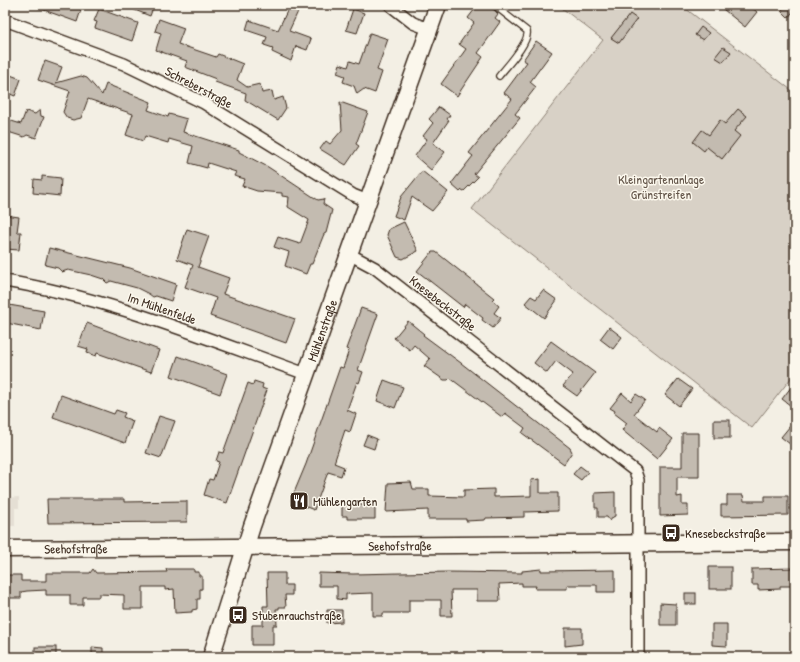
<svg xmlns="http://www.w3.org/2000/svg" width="800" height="662" font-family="'Patrick Hand',sans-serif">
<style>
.built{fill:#e5dfd4}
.green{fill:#d8d1c6;stroke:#8a7e72}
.building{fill:#c3bbb0;stroke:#3b2a1e}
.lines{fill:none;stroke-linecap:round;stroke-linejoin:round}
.lane-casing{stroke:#3b2a1e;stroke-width:8}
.street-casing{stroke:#3b2a1e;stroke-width:14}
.secondary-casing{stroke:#3b2a1e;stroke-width:19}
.lane{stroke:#fbf7ec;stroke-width:5.5}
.street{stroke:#fbf7ec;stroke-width:11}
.secondary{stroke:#fbf7ec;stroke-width:16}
.labels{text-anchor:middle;stroke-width:3;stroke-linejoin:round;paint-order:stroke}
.street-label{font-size:13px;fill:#3b2a1e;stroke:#fbf7ec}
.park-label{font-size:13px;fill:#625448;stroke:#fbf7ec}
.poi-label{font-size:13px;fill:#3b2a1e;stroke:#fbf7ec;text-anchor:start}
</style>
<rect width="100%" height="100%" fill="#f3efe4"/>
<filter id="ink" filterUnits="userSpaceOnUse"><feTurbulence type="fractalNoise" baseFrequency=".025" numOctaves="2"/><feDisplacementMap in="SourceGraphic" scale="8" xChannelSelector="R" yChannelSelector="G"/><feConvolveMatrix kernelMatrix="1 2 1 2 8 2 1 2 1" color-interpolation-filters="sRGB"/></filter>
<g filter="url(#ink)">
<path class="built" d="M19,497V508H15V526H5V498Z"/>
<path class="green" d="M558,5H681L795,93V373L752,428L472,209L603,40Z"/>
<g class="building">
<path d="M33,5H75L82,7L77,22L33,6Z"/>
<path d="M122,5H154L150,16Z"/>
<path d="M290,5H301L289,31L311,39L307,50L296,46L291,61L272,52L273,48L264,45L267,37L246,30L249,20L278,30Z"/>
<path d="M478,5H490L498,14L495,18L500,22L478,53L483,57L457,96L441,84L466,49L459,44L474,23L468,18Z"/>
<path d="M718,5H749L757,12L745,27Z"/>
<path d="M786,5H795V9L788,18L781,11Z"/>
<path d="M99,9L138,23L132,41L95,28L97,22L94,21Z"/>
<path d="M353,9L364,13L357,33L346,30Z"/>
<path d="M630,14L637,19L619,43L611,38Z"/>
<path d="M159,19L184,28L178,44L216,57L218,54L243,64L237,80L247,87L260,84L262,93L272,91L274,100L283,97L286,108L278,120L245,100L246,93L215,82L216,79L185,67L187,61L156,50L161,33L155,31Z"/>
<path d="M701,27L709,33L703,40L695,35Z"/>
<path d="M370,33L388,39L377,70L382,72L375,93L364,89L357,94L354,86L343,82L345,76L337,73L340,64L348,67L350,61L359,64Z"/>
<path d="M536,41L552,52L530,82L536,87L515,114L520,118L474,174L478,177L464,191L462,190L460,192L451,184L473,156L469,153L512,99L504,93L527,62L523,60Z"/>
<path d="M723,47L731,52L723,62L715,57Z"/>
<path d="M45,61L62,67L56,83L81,76L87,78L102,95L106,84L151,102L148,110L168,117L169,114L187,119L183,132L239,150V152L268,167L318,200L324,199L323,204L332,210L326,233L324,234L312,264H310L306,274L285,266L289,252L274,247L278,237L300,244L309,220L288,207L289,197L282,196V193L257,191L242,186L245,179L234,176L236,172L208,163L207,168L189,163L193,146L169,139L168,143L145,136L143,141L126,135L133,114L88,99L81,118L73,120L67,118L63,112L70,91L38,80Z"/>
<path d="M5,73L21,79L15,96L5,92Z"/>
<path d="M340,102L368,112L356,144L359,146L346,165L320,149L326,141L330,144L342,130Z"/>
<path d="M439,107L450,115L447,119L449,120L433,143L445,152L431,170L415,156L427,139L423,136L433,123L429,119Z"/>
<path d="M738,109L747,116L734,131L740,136L722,159L707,147L704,151L693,142L702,130L709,135L720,120L725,124Z"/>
<path d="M40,110L41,116L44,117L36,138L27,135L24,137L5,131V119L21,124L26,111L35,114Z"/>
<path d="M422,171L448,192L432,211L412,197L404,220L394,216L401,197Z"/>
<path d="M42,176L61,178L60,196L33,193L34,179L42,180Z"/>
<path d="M5,215L19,217L17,232H21L19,250L5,249Z"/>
<path d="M404,222L418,251L403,259L397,257L387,235L389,229Z"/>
<path d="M187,229L209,236L198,267L229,278L223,294L295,319L286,343L210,316L216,298L185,287L193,265L177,259Z"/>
<path d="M49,248L130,268L176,284L171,301L156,296L153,297L149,294L137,288L111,281L107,283L103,279L91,275L68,270L62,272L58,268L45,265Z"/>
<path d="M432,252H436L494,298L492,300L499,306L494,313L501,318L493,328L482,320L483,318L465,304L463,307L417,271Z"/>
<path d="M543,290L557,300L544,318L525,303L531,296L536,299Z"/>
<path d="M9,305L44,311L41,330L6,323Z"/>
<path d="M361,308L378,314L358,370L363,372L359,383L357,382L347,410L356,414L350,432L345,430L334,463L344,467L341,476L328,472L314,510L299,504L297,505L292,504L291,500L306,464L340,367L343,368L349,350L346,349Z"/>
<path d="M408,321L424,334L423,335L461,363L570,448L572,452L564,464L522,433L525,428L505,413L502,417L450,378L448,380H444L424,366L430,359L414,345L410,350L394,338Z"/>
<path d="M87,323L159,350L151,372L97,353L96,356L87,353L88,349L78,346Z"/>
<path d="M609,327L622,337L613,349L600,339Z"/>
<path d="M551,341L595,373L577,396L563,386L573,374L556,361L547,373L534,363Z"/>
<path d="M178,356L227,374L220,394L171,376Z"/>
<path d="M678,379L692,389L679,406L665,395Z"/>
<path d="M384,380L403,387L395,408L377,401Z"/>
<path d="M254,381L263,384L262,388L267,390L227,503L204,495L209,479L213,480L219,462L216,461L219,452L223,453L248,383L253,385Z"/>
<path d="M795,382V409L782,399Z"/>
<path d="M622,393L631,401L636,394L645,400L634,414L657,432L659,428L673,439L657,459L622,430L627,423L614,413L615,411L610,408Z"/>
<path d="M61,395L114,414L116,410L125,413L123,417L133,421L125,443L53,417Z"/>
<path d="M159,416L175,421L161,458L146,453Z"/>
<rect x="714" y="420" width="16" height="18"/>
<path d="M795,420V448L781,437Z"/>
<path d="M682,433H699V477H677V497L682,496V505H688V515L660,516V467H682Z"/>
<path d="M367,435L377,439L374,449L363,445Z"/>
<path d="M580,466L588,472L581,480L573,474Z"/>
<path d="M540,479V493H558V511L524,512V517L486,518L485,520L466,521V519H428V510L386,512L388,483L411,482L413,489H429V496L464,497V490L494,489V497L531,496V480Z"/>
<path d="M615,492V516L613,517L610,521L607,517H598V508H595V493Z"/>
<path d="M727,495H743L744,501H765V496H788V515L721,516V505H727Z"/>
<path d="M47,499H124V502L187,501V522L48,523Z"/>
<path d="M342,505H375V519H347V516H342Z"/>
<rect x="709" y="567" width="22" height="22"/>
<path d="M795,568V586H780V589L758,590V585H752V569Z"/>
<path d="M93,569L96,573L167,572L166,569H194V572H199V576H202V589H200V599H197V609L192,610V612L175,613L174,589L165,590V587H143V609H124V595L99,594V597H83V605H70V595H46V590L27,591L21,592V598H5V575H21V581H46V573H90Z"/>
<path d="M541,569V571L615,570V592H597V585H567V589H535L536,586H522V583L499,584L500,601H477V590H451L452,616H441V600H409V613H383V616H373V593L346,594V600L337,599V586H319V573L353,574L448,572L522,573V571Z"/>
<path d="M267,573H285V585H292V595H285L286,607H279V609H276L277,625H273V645H252V625H263V606H268Z"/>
<rect x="685" y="593" width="11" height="11"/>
<path d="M660,603L676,604V625H660Z"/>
<path d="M327,610H342V622L327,623Z"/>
<path d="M712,624H727V646L712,645Z"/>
<path d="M565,628H582V644L565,646Z"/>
<rect x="35" y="647" width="21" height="10"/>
<path d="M92,647L103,648V657H92Z"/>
</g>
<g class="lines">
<defs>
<path id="lane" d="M494,5L527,31C530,42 506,67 499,76"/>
<g id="street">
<path d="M390,5L413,23L429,29"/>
<path d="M5,20L124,64L204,103L353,195L368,201"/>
<path d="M349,254L375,268L635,471L638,480V657"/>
<path d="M5,281C109,298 207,339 306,374"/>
</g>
<g id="secondary">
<path id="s1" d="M5,549L795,542"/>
<path id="s2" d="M211,657L252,526L438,5"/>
</g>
</defs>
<use href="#lane" class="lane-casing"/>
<use href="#street" class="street-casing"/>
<use href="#secondary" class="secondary-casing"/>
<use href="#lane" class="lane"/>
<use href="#street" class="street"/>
<use href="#secondary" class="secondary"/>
</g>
</g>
<defs>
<symbol id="restaurant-square" viewBox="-11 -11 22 22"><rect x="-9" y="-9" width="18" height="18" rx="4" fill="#3b2a1e" stroke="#fbf7ec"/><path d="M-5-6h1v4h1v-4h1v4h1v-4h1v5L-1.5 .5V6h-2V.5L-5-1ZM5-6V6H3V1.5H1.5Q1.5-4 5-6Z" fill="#fff"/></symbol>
<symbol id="bus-square" viewBox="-11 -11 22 22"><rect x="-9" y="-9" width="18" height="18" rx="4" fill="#3b2a1e" stroke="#fbf7ec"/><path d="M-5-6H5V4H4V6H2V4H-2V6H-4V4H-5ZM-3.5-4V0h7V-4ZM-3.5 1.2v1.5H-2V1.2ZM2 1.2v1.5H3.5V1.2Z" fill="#fff"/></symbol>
</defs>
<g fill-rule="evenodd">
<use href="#restaurant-square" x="288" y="490" width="22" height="22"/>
<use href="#bus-square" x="660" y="522" width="22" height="22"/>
<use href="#bus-square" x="227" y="604" width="22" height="22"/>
</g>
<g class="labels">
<g class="street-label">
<text transform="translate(199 87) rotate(28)" y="5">Schreberstraße</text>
<text transform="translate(443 303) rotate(38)" y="5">Knesebeckstraße</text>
<text transform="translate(162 308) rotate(19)" y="5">Im Mühlenfelde</text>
<text dy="5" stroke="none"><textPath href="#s2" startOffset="345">Mühlenstraße</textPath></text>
<text dy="5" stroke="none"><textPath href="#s1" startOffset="395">Seehofstraße</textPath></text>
<text dy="5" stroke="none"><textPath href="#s1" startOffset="71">Seehofstraße</textPath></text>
</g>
<g class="park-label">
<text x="661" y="184">Kleingartenanlage<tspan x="661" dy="15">Grünstreifen</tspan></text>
</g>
<g class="poi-label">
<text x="313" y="506">Mühlengarten</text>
<text x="685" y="538">Knesebeckstraße</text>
<text x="252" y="620">Stubenrauchstraße</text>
</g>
</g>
<rect width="800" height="662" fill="none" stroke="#fbf7ec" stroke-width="20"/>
<rect x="10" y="10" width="780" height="642" fill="none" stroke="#3b2a1e" stroke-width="1.5" filter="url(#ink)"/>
</svg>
